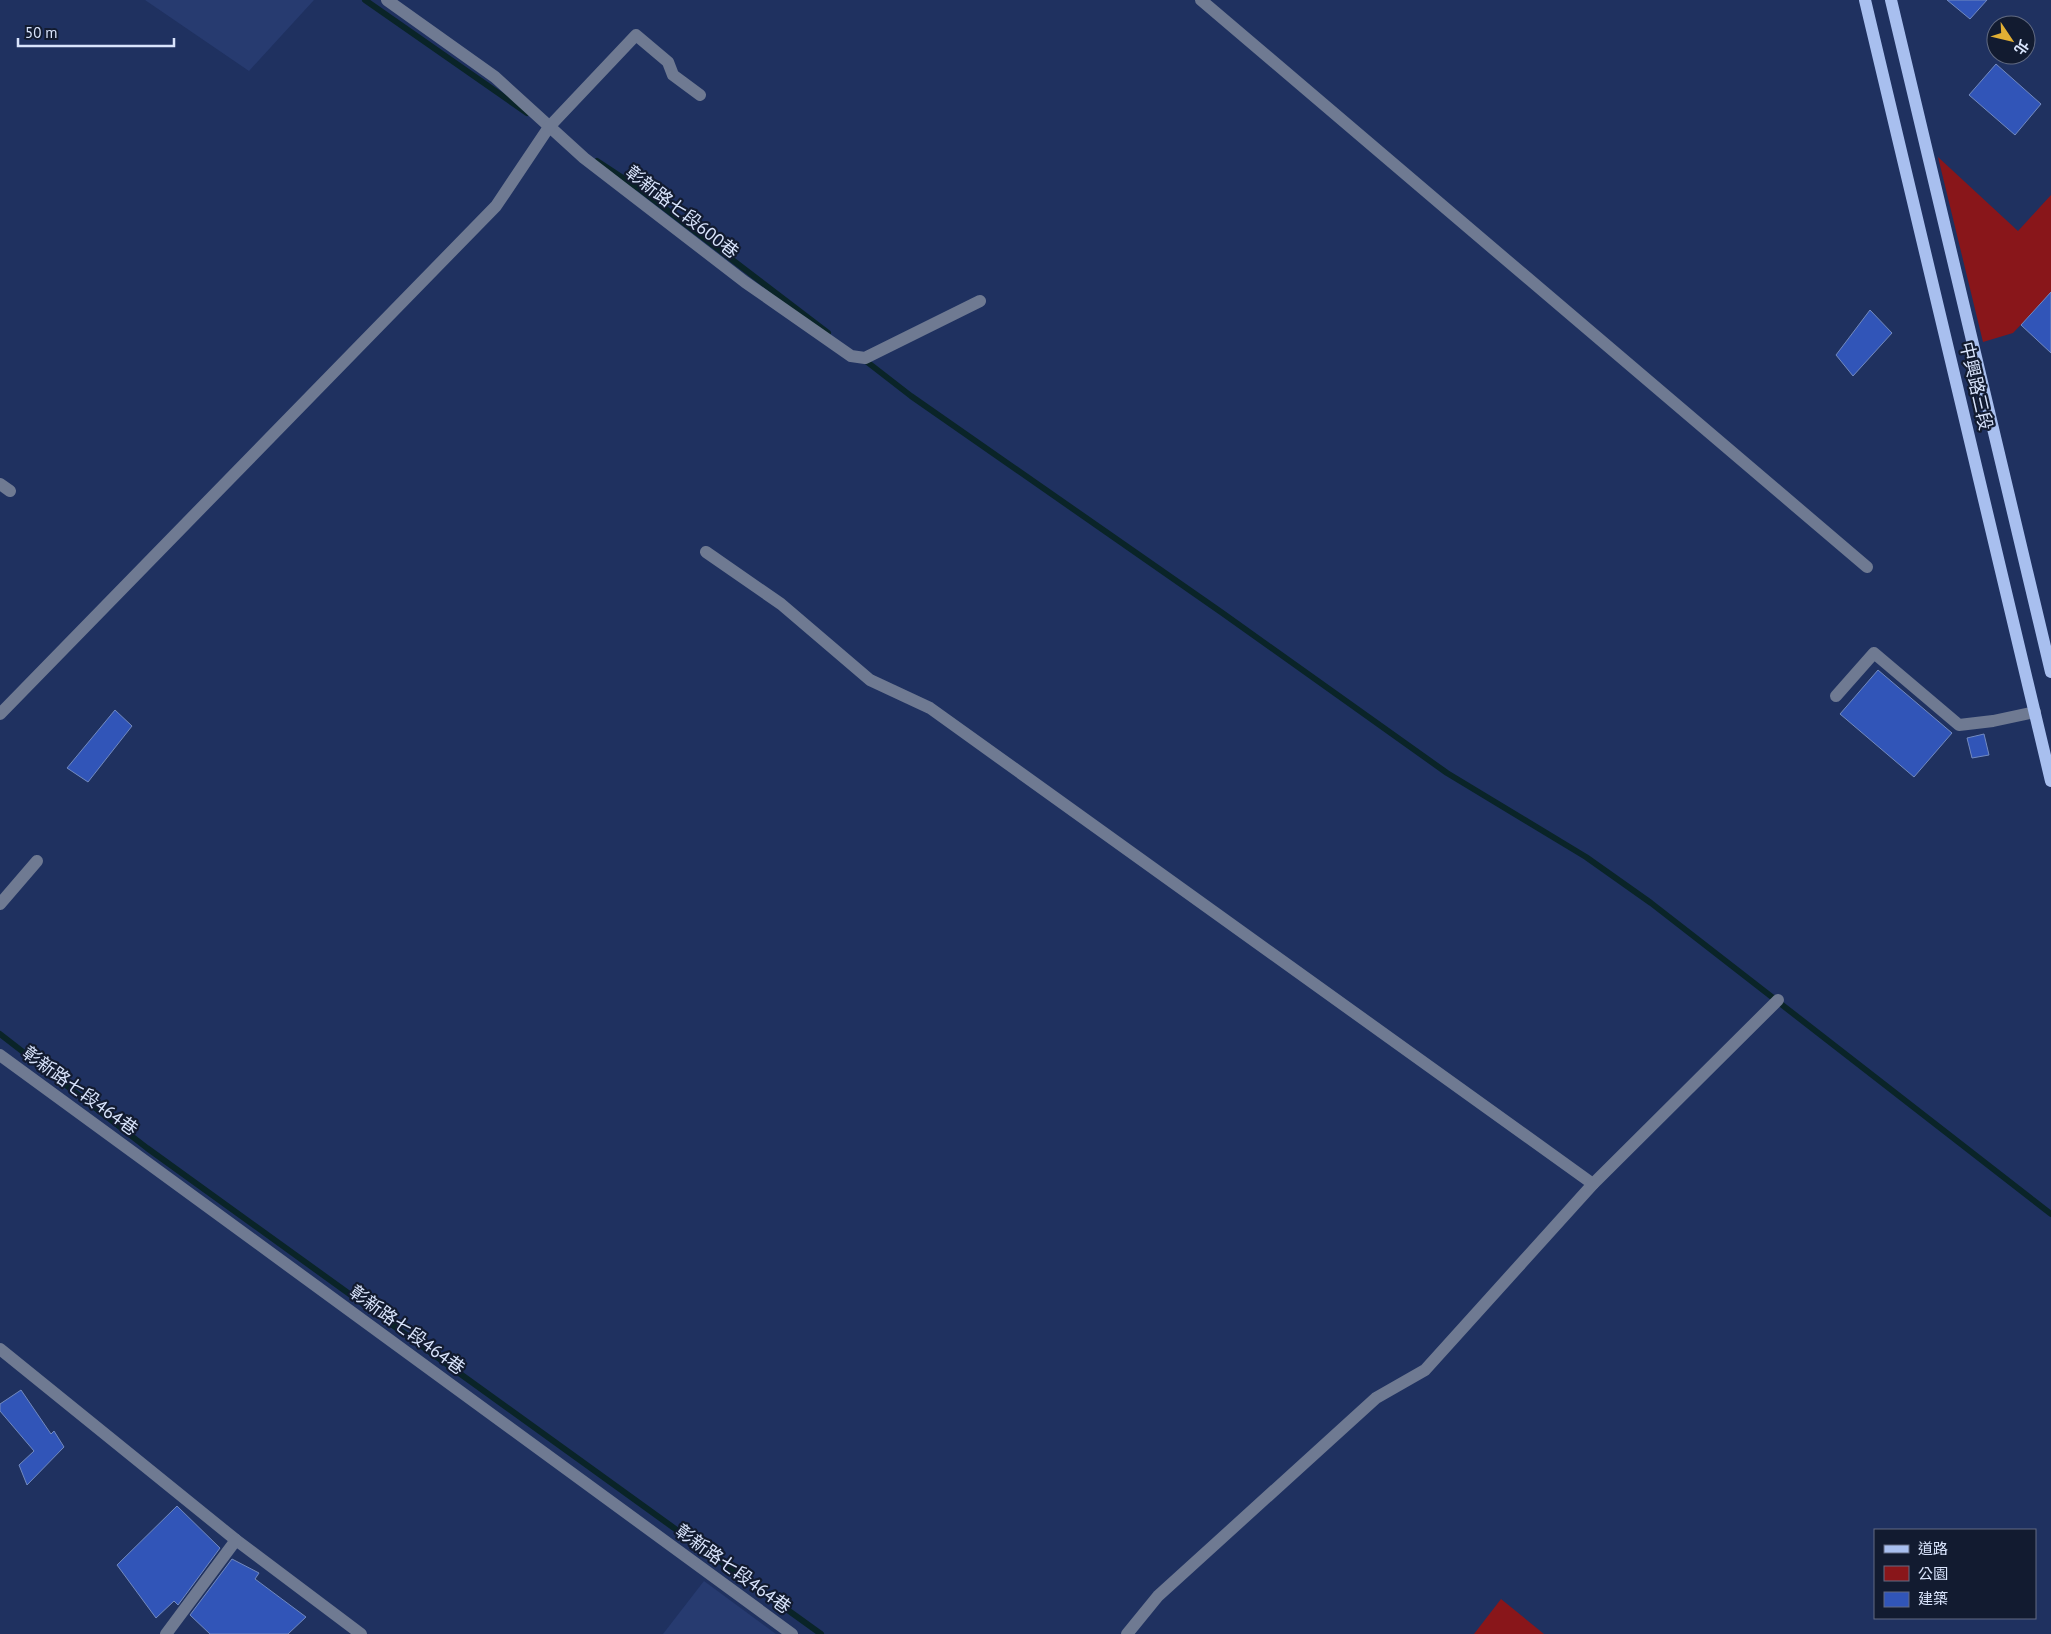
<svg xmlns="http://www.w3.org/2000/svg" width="2051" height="1634" font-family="'PT Sans','Noto Sans TC',sans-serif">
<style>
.built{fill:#273b70}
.green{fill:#89161a}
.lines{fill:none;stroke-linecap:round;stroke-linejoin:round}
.stream{stroke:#0a2428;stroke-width:6}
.building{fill:#3155b8;stroke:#728ac0}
.minor{stroke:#6f7a92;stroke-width:12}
.major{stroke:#a8bfef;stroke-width:12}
.labels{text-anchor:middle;stroke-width:4.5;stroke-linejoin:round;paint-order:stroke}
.street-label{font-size:18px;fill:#d9e4fc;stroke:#121b30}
</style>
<rect width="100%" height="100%" fill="#1f3160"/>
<g class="built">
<path d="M145,0H314L249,71Z"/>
<path d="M704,1581L776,1634H663Z"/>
</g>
<g class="green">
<path d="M1938,157L2018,231L2051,195V293L2013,333L1983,342Z"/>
<path d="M1501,1599L1544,1634H1474Z"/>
</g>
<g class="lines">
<g class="stream">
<path d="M365,0L527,113"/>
<path d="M597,161L641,190L828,333"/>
<path d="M862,358L911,396L1221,612L1447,773L1586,857L1651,903L2051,1214"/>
<path d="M0,1034L147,1148L821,1634"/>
</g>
</g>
<g class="building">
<path d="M1947,0H1987L1970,19Z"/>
<path d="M1996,64L2041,104L2015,135L1969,95Z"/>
<path d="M2051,292V353L2021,325Z"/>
<path d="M1870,310L1892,333L1853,376L1836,355Z"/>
<path d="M1878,670L1952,733L1914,777L1840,714Z"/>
<path d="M115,710L132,726L88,782L67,768Z"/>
<path d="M1984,734L1989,755L1972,758L1967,738Z"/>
<path d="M21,1390L51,1434L54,1431L64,1447L27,1485L19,1465L34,1451L0,1411V1404Z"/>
<path d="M177,1506L220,1548L178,1605L174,1601L156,1618L117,1565Z"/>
<path d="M232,1559L259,1573L255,1579L306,1617L288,1634H210L190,1615Z"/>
</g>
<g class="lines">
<g class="minor">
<path d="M387,0L495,77L584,158L745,282L851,356L865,358L980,301"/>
<path d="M1201,0L1867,567"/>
<path d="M0,484L10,491"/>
<path d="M706,552L781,604L870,680L930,708L1593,1184"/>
<path d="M1836,696L1874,653L1959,725L1993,721L2035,712"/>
<path d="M0,714L496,206L549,127L636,35L668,62L673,75L700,95"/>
<path d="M0,904L37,861"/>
<path d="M0,1055L792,1634"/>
<path d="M0,1349L236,1540L361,1634"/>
<path d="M166,1634L236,1540"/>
<path d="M1127,1634L1158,1596L1376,1398L1425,1370L1593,1184L1778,1000"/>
</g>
<g class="major">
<path d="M1865,0L2051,781"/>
<path d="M1891,0L2051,672"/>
</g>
</g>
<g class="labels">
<g class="street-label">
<text transform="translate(682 212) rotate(38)" y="6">彰新路七段600巷</text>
<text transform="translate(1976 386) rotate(77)" y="6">中興路三段</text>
<text transform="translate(80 1091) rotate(36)" y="6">彰新路七段464巷</text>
<text transform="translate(407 1330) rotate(36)" y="6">彰新路七段464巷</text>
<text transform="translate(733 1569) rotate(36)" y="6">彰新路七段464巷</text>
</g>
</g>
<rect x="1874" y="1529" width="162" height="90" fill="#121b30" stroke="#626b82"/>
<rect x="1884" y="1545" width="25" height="8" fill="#a8bfef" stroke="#626b82"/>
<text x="1918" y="1554" font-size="15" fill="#d9e4fc">道路</text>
<rect x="1884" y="1566" width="25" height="15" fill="#89161a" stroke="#626b82"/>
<text x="1918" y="1579" font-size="15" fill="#d9e4fc">公園</text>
<rect x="1884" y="1592" width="25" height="15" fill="#3155b8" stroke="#626b82"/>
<text x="1918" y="1604" font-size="15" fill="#d9e4fc">建築</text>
<g transform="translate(2011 40) rotate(125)"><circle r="24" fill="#121b30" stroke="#626b82"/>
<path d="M0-4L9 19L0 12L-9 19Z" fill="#e1af34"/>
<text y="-8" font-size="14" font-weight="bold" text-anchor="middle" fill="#d9e4fc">北</text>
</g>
<path d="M18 38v8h156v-8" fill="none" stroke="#d9e4fc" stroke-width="2.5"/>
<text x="25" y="38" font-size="15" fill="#d9e4fc" stroke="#121b30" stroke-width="4" paint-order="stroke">50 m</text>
</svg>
